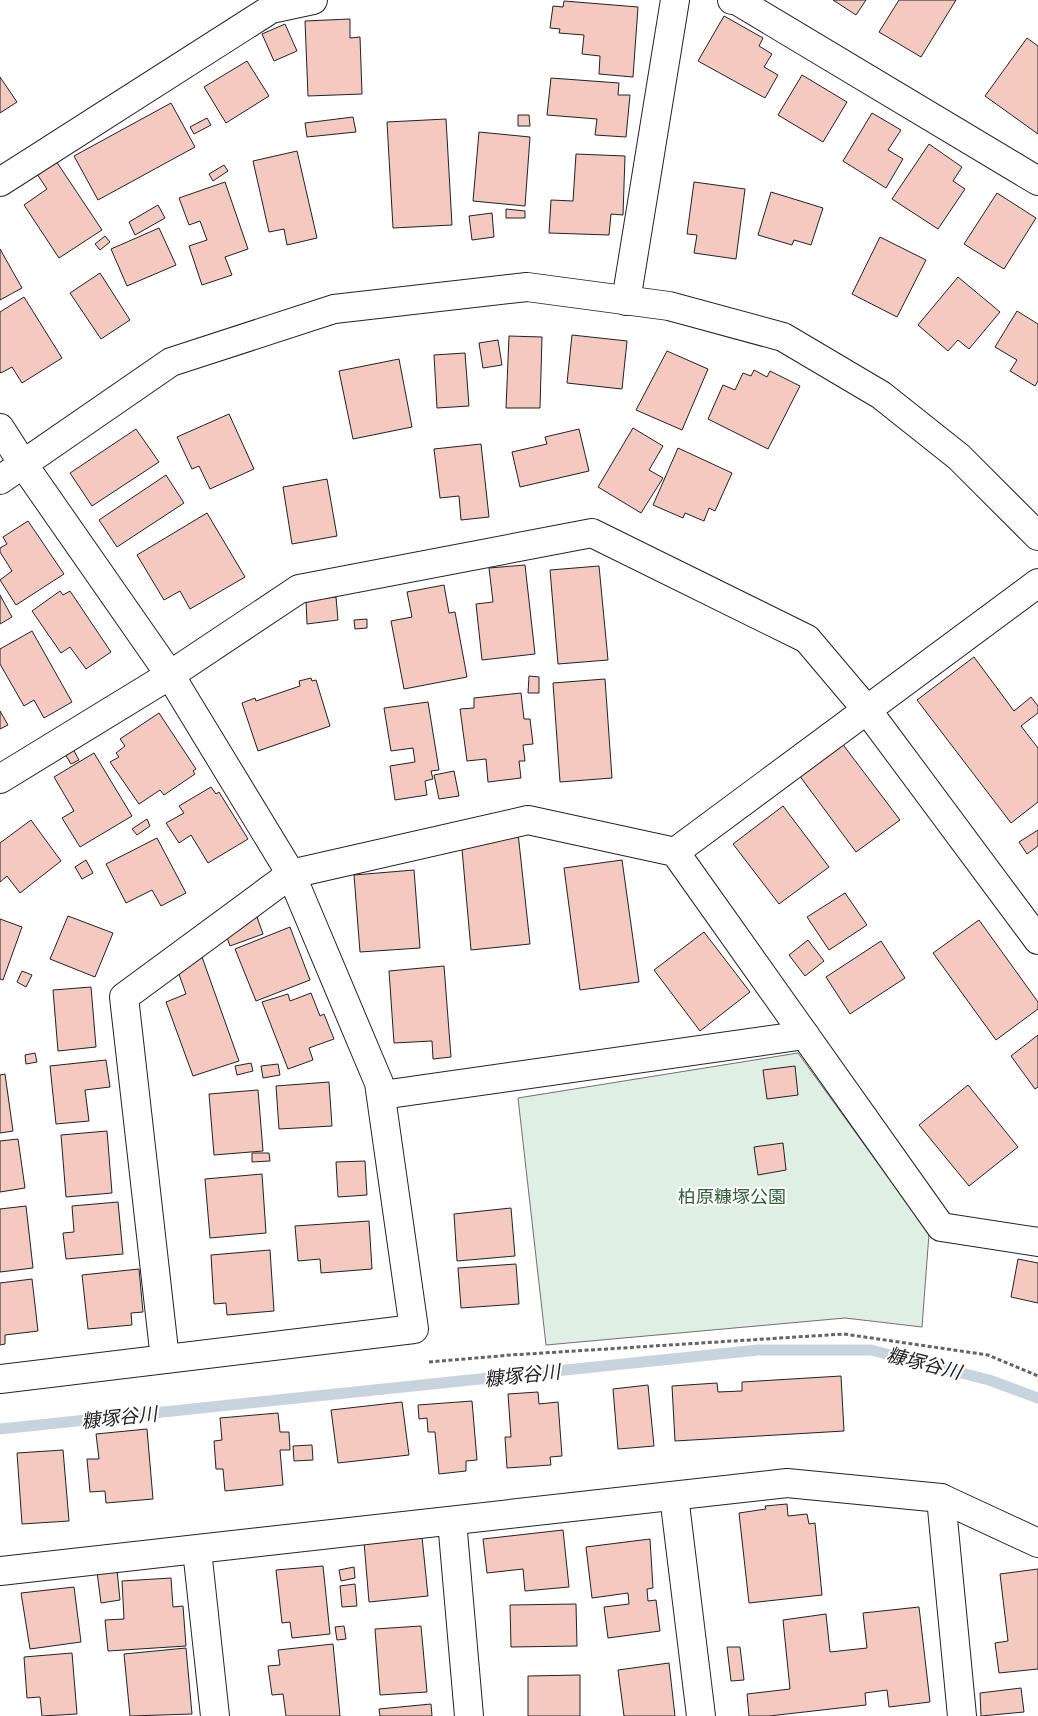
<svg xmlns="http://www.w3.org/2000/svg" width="1038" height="1716" font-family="'DejaVu Sans','Noto Sans JP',sans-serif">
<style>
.green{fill:#e0efe3;stroke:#6f6f6f}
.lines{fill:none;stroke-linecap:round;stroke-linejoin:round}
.stream{stroke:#c7d3dd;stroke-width:11}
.building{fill:#f3c9c0;stroke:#222}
.street-casing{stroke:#222;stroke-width:30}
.secondary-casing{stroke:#222;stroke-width:30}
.path{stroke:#646464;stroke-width:3;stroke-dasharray:4 2.5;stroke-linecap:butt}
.street{stroke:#fff;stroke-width:28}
.secondary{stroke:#fff;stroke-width:28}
.labels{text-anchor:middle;stroke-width:4;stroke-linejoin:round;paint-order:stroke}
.park-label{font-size:18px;fill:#2f5e38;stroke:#fff}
.water-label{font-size:19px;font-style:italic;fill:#222;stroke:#fff}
</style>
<rect width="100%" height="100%" fill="#fff"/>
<path class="green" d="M798,1053L929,1234L922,1327L845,1318L546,1345L518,1098Z"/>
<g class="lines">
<path class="stream" d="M0,1429L758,1350H871L989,1380L1038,1398"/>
</g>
<g class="building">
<path d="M833,0H866L856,15Z"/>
<path d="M899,0H956L921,57L879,32Z"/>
<path d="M564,1L638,7L633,77L599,74L600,56L582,54L584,35L559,33L560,29L550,28L553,6L563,7Z"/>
<path d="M724,16L763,38L759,46L772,54L764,67L778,75L765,98L698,61Z"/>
<path d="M350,19V38L360,37L362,94L308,96L305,21Z"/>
<path d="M285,24L297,51L274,61L262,34Z"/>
<path d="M1027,38L1038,46V134L985,96Z"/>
<path d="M247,61L269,96L226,123L204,87Z"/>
<path d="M802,75L847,102L823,142L778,115Z"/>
<path d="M0,77L17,102L0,113Z"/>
<path d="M551,78L619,83L618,95H630L626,137L595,135L597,119L547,115Z"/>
<path d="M171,103L195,147L98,200L74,156Z"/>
<path d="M872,113L901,130L888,150L903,159L886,188L843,161Z"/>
<path d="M518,115H529L530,126H518Z"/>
<path d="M353,117L356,132L307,137L305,123Z"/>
<path d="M207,118L211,125L194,134L190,127Z"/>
<path d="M446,119L452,225L393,228L387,122Z"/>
<path d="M479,132L530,137L525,206L473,201Z"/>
<path d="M929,144L962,167L953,181L965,189L938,229L892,199Z"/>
<path d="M297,151L317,238L287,245L284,229L269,232L253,161Z"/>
<path d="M576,154L625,156L623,215L611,214L609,235L549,233L551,200L573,201Z"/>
<path d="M56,161L102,230L59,258L24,205L47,189L37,174Z"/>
<path d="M224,165L228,171L213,181L209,174Z"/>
<path d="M225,182L248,249L225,257L232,275L202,285L189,246L207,240L200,221L189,225L179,198Z"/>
<path d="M694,182L745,189L736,259L694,253L697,235L687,234Z"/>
<path d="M771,192L823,208L811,245L794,240L792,245L758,235Z"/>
<path d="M997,193L1036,218L1004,269L964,244Z"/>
<path d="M158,205L165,218L135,235L129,222Z"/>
<path d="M506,209L525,211V218H506Z"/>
<path d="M492,213L494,237L472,240L469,216Z"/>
<path d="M159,228L176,265L127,286L111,249Z"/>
<path d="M105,236L110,242L100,250L95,244Z"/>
<path d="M880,237L926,260L897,317L852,294Z"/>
<path d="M0,249L22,288L0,300Z"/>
<path d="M100,273L130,320L101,339L70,293Z"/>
<path d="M958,277L1000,312L969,349L958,340L948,351L918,325Z"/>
<path d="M24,297L62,358L22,383L12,367L1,373L0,372V312Z"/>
<path d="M1017,311L1038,324V381L1035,386L1010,371L1017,360L995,347Z"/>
<path d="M572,335L627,341L622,389L567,383Z"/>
<path d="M509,336L542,337L540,408H506Z"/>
<path d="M498,340L502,365L483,368L479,343Z"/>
<path d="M667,351L708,369L682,430L636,410Z"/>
<path d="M465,353L469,406L437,408L434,355Z"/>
<path d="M399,359L412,427L353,439L339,371Z"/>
<path d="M754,370L767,377L770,371L800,386L768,449L708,419L723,385L735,390L743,373L751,376Z"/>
<path d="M229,414L254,469L210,489L199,466L192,469L177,437Z"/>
<path d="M633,428L663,446L649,470L663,478L641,513L598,487Z"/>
<path d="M136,429L159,462L92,506L70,473Z"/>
<path d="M579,429L589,471L520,487L512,452L547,444L545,437Z"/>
<path d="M481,444L489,517L461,520L459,496L440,498L434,449Z"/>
<path d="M678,448L732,473L715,511L709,508L704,521L685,513L683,518L653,505Z"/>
<path d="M166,475L184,503L117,547L99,520Z"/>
<path d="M327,479L337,536L292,544L283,487Z"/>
<path d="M207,513L245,577L190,609L180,591L164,600L137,555Z"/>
<path d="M28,521L64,574L16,605L0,580L12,571L0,552V548L7,544L3,537Z"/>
<path d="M525,565L535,654L482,660L476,604L493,602L489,568Z"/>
<path d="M599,566L608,660L558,664L550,570Z"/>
<path d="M444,585L449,613L455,612L467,677L404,689L391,621L412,617L407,592Z"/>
<path d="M60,591L63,595L70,591L111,652L86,669L70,647L61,653L32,611Z"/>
<path d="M0,595L12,617L0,624Z"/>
<path d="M336,597L338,620L307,624L306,600Z"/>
<path d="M367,619V628L355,629L354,620Z"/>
<path d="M32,631L72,702L44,718L34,700L24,706L0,664V649Z"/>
<path d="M974,657L1014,711L1031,697L1038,706V713L1021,726L1038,748V802L1011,823L917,700Z"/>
<path d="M529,676L539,677V693H528Z"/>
<path d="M311,678L312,681L316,680L330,726L258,751L242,703L255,698L256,701L300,686L299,681Z"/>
<path d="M605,679L612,778L560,782L553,683Z"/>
<path d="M521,693L524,719H530L533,744L523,745L525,761H519L521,778L488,782L486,759L467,761L460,709L474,708V698Z"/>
<path d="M428,702L439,770L431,771L433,779L425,781L427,795L395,800L390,766L415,762L413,748L391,751L384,708Z"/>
<path d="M0,711L8,725L0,729Z"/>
<path d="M159,713L196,769L193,771L195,774L164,795L160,790L139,804L110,762L119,757L116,753L125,746L120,739Z"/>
<path d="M841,742L900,820L856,852L799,775Z"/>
<path d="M73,749L79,760L71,764L65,754Z"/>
<path d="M94,753L132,816L80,847L62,818L74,811L54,777Z"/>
<path d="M454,771L459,796L439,799L434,775Z"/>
<path d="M211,787L216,794L219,792L248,839L208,863L191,835L179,843L166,823L184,813L179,806Z"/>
<path d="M783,806L829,867L779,904L733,844Z"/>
<path d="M147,819L150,826L137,835L132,829Z"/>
<path d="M31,820L61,861L20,893L7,876L0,882V843Z"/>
<path d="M1038,830V846L1027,854L1019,842Z"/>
<path d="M518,833L530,944L471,950L461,838Z"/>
<path d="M157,838L186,893L161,906L152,890L126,903L106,864Z"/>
<path d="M86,860L93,873L82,879L75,867Z"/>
<path d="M622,860L639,982L580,990L564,868Z"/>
<path d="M414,870L420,948L360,952L354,875Z"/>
<path d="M845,893L867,925L829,950L807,917Z"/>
<path d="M68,916L113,933L95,977L50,959Z"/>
<path d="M257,917L263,934L230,946L224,929Z"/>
<path d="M0,919L22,927L3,980L0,979Z"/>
<path d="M979,920L1038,1002V1009L996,1040L933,953Z"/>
<path d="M290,927L310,980L256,1001L235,949Z"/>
<path d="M704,932L750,992L700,1031L654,970Z"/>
<path d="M808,940L824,961L805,976L789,955Z"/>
<path d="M881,941L905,978L850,1014L826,977Z"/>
<path d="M202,957L239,1061L193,1076L166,1002L186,994L176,966Z"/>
<path d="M444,966L451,1057L433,1059L432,1041L394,1043L389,971Z"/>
<path d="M22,971L32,975L26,987L17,982Z"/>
<path d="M91,987L96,1047L58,1051L53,990Z"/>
<path d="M311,993L320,1016L324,1014L334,1039L309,1048L313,1060L288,1069L262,1002L288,994L290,1001Z"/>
<path d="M1038,1035V1087L1035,1089L1011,1056Z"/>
<path d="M35,1053L37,1062L26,1064L25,1055Z"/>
<path d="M106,1060L110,1087L85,1090L89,1121L56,1124L50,1066Z"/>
<path d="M251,1063L253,1071L237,1075L235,1066Z"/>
<path d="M278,1064L280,1075L263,1078L261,1066Z"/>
<path d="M795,1066L798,1095L767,1099L763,1070Z"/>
<path d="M5,1074L13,1131L0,1133V1075Z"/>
<path d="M329,1082L332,1126L279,1129L276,1086Z"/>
<path d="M968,1085L1018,1147L969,1186L919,1125Z"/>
<path d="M258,1090L263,1151L214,1155L209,1094Z"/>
<path d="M107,1131L112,1193L66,1197L61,1135Z"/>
<path d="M18,1139L25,1188L0,1192V1141Z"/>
<path d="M783,1143L786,1170L758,1175L754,1147Z"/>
<path d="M252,1153H269L270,1161L252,1162Z"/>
<path d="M365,1161L367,1195L338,1197L336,1162Z"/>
<path d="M262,1174L266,1233L210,1238L205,1179Z"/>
<path d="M118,1202L123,1254L66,1259L63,1233L74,1232L72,1206Z"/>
<path d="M26,1206L33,1268L0,1272V1209Z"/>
<path d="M511,1208L515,1256L457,1261L454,1214Z"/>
<path d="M369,1221L372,1269L321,1273L320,1259L298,1261L295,1226Z"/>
<path d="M270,1250L274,1311L227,1315L226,1303L214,1304L211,1255Z"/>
<path d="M1018,1259L1038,1263V1303L1011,1297Z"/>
<path d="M516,1264L519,1304L461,1308L458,1268Z"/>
<path d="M139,1269L143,1312L131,1313L132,1325L88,1329L82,1275Z"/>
<path d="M32,1279L38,1331L5,1335V1344L0,1345V1283Z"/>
<path d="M841,1376L844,1431L675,1441L672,1386L717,1383L718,1392L742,1391V1382Z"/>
<path d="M648,1385L654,1446L618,1449L613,1389Z"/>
<path d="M538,1392L539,1404L558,1402L562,1456L550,1457L551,1465L507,1468L505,1437H511L508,1394Z"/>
<path d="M472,1401L477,1460L466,1461V1471L439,1474L435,1432H428L427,1418L419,1419L418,1405Z"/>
<path d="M402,1402L409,1455L338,1463L331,1410Z"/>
<path d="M278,1413L280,1432H289L290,1450H280L283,1485L225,1491L223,1469H216L214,1441L222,1440L220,1418Z"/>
<path d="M147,1429L153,1499L106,1503L105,1491L90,1492L87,1459H99L96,1434Z"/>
<path d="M312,1445L313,1460L294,1461L293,1446Z"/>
<path d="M63,1450L69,1521L22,1524L17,1453Z"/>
<path d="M787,1504L788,1516L807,1514L809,1524L815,1523L822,1595L749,1603L739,1513L766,1509L765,1506Z"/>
<path d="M563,1530L569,1587L525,1591L523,1569L487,1573L483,1539Z"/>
<path d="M422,1537L428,1596L369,1602L364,1542Z"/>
<path d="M650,1539L653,1588L647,1589L648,1601L656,1600L660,1631L608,1638L604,1607L629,1604L628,1593L592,1598L586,1547Z"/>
<path d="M323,1566L330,1634L292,1638L290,1622L282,1623L276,1570Z"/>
<path d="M354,1567L355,1578L341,1581L339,1570Z"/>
<path d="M1038,1569V1669L999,1673L995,1643L1008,1641L1000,1574Z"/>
<path d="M117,1570L120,1600L101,1603L97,1572Z"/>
<path d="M171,1578L173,1607L183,1606L186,1646L108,1651L105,1620L124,1619L122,1581Z"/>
<path d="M355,1584L357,1606L342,1607L340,1586Z"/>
<path d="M74,1587L81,1642L30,1649L21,1593Z"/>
<path d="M576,1604L577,1646L511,1647L510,1605Z"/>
<path d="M919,1607L930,1702L889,1707L887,1690L865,1693L866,1705L769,1716H749L747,1694L790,1689L783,1620L826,1614L830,1652L867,1648L863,1613Z"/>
<path d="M344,1626L346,1639L337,1640L335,1627Z"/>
<path d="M421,1626L427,1692L380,1695L375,1629Z"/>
<path d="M333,1644L340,1716H286L283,1694L272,1695L268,1666L280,1665L278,1650Z"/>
<path d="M727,1647H740L744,1680L731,1681Z"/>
<path d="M186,1648L192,1714L130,1716L124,1654Z"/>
<path d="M72,1653L77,1714L42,1716L40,1697L27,1698L24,1657Z"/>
<path d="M669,1663L675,1716H624L618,1670Z"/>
<path d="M580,1675V1716H528V1676Z"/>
<path d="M1021,1688L1024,1712L981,1716L980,1693Z"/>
<path d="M431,1704L432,1716H380L379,1709Z"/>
</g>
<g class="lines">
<defs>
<g id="street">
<path d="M732,0H736L1038,181"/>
<path d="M0,182L271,9L313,0"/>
<path d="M626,301L675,0"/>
<path d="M0,428L23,464L170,675L291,874L379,1083L414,1329L0,1379"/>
<path d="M0,779L170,675L299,589L592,533L807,639L867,710L1038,940"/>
<path d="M675,852L1038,583"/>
<path d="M382,1095L805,1035"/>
<path d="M165,1359L124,997L291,874L528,820L675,852L941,1227L1038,1242"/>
<path d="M674,1496L701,1716"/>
<path d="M941,1498L962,1716"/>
<path d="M452,1521L469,1716"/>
<path d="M197,1550L215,1716"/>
<path d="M0,1571L787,1483L941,1498L1038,1543"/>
</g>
<path id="secondary" d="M0,480L171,362L334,309L527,287L669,306L783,337L881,395L959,457L1038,536"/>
</defs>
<use href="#street" class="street-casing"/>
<use href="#secondary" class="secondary-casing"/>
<path class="path" d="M429,1362L511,1355L844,1334L988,1355L1038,1376"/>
<use href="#street" class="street"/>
<use href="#secondary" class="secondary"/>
</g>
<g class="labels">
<g class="park-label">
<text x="732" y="1203">柏原糠塚公園</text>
</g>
<g class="water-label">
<text transform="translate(924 1363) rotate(14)" y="7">糠塚谷川</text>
<text transform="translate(522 1375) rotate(-6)" y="7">糠塚谷川</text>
<text transform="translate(119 1417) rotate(-6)" y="7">糠塚谷川</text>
</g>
</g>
</svg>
